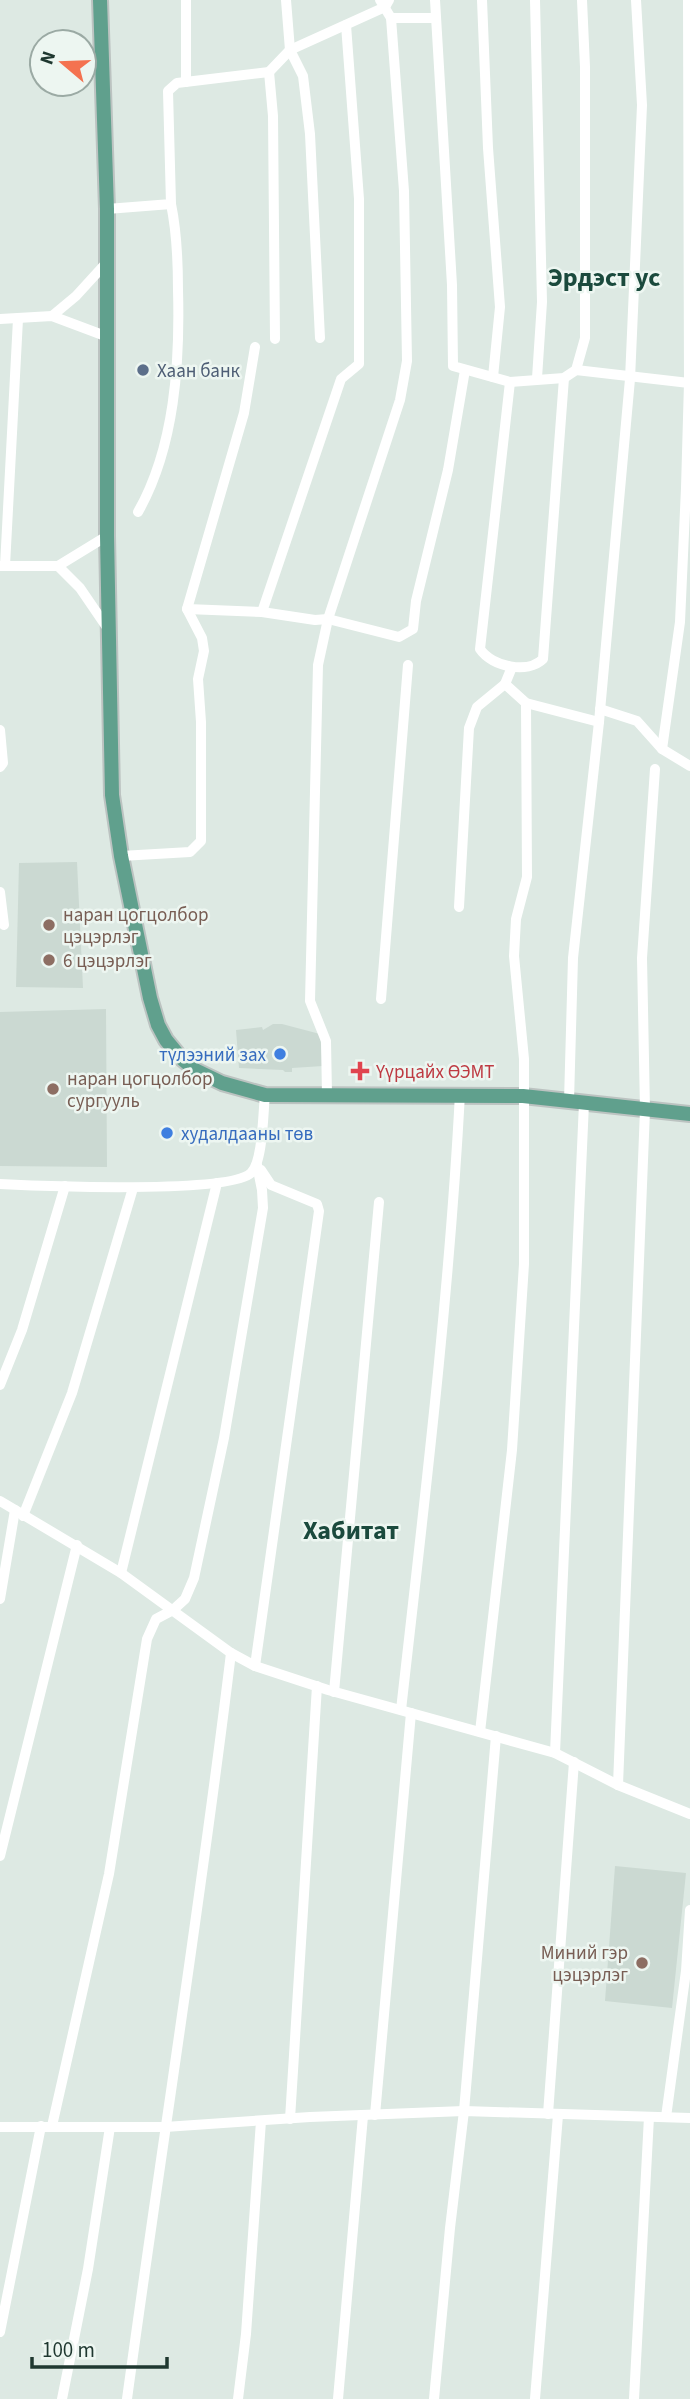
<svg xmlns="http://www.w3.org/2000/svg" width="690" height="2399" font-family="'Source Sans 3',sans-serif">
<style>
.built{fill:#cbd9d2}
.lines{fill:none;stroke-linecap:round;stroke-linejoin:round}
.major-casing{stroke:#bcc3c1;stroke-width:18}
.minor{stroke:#fff;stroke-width:10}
.major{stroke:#60a08d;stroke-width:14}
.service-dot{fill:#5c6f8a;stroke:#edf6f1;stroke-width:2.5}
.education-dot{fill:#8d6e63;stroke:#edf6f1;stroke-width:2.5}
.shop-dot{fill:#3f7fe0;stroke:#edf6f1;stroke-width:2.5}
.health-dot{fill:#e0444e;stroke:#edf6f1;stroke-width:2.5}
.labels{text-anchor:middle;stroke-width:5;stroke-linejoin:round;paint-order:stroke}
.service-label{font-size:19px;fill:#4e5e75;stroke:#edf6f1;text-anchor:start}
.education-label{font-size:19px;fill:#785e54;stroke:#edf6f1;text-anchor:start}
.shop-label{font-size:19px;fill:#366cbe;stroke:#edf6f1;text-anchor:end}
.health-label{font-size:19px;fill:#be3a42;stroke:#edf6f1;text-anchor:start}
.district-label{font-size:26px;font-weight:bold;fill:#1b4a3d;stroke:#edf6f1}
</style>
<rect width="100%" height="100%" fill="#dde9e3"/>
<g class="built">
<path d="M77,862L83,988L16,987L19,863Z"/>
<path d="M106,1009L107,1167L0,1166V1012Z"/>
<path d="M273,1024H282L320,1034L323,1066L292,1068V1072H285L283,1070L239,1068L236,1030L262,1027L263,1030Z"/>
<path d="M615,1866L686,1873L672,2008L605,2001Z"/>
</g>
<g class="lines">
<defs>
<path id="major" d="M100,0L107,209V536L112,795L121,856L150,998L158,1025L166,1040L180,1057L195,1070L222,1083L265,1095L523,1096L690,1114"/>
</defs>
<use href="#major" class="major-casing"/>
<g class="minor">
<path d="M186,0V82"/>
<path d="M286,0L290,50L303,76L310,134L320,338"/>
<path d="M435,0L452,285L453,366L510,382L564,378L576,370L585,338V67L582,0"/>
<path d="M482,0L488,148L500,307L493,377"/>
<path d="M535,0L542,302L537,378"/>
<path d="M391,18H436"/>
<path d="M269,72L273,116L275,339"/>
<path d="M107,209L171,204L168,91L177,83L269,72L290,50L385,7L389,0"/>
<path d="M52,316L76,296L107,262"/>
<path d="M0,319L52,316L108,337"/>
<path d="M576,370L689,383"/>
<path d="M510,382L480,649C492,667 528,674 543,659L564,378"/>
<path d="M138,512C175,447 180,362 178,290C178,260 177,233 171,204"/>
<path d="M0,566H58L107,536"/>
<path d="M5,566L18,319"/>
<path d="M58,566L80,588L108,629"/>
<path d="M187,609L262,612L315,620L328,619L399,637L413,629L416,601L448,470L465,370"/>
<path d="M262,612L341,379L359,364V199L346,25"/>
<path d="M512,667L505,684L526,703L599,722"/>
<path d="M600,709L637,721L662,749L690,766"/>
<path d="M0,730L3,763L0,767"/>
<path d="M662,749L680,622L686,488L689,383L688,0"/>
<path d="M121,856L190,852L201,841V722L198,679L204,651L202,638L187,609L244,413L255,347"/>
<path d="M0,892L4,925"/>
<path d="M459,907L469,728L477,707L505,684"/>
<path d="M381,999L408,665"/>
<path d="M327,1095L326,1041L310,1001L318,665L328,619L400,400L407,361L404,191L391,18L380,0"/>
<path d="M569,1101L573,958L599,722L630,379L642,105L636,0"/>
<path d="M0,1184C40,1186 229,1194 251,1173C263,1162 263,1112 265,1095"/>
<path d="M0,1385L22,1330L65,1186"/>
<path d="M0,1501L121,1573L231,1653L255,1666L328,1690L555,1753L618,1785L690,1814"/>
<path d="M23,1516L72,1393L133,1188"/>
<path d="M121,1573L217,1183"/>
<path d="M0,1599L15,1510"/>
<path d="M255,1666L319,1211L317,1204L271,1185L261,1170"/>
<path d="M334,1692L379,1202"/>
<path d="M401,1710C424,1505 449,1300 460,1094"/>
<path d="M480,1732L512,1450L524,1264V1059L514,956L516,919L527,877L526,703"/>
<path d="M555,1753L584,1103"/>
<path d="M618,1785L645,1110L642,958L655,769"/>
<path d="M0,1856L77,1545"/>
<path d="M548,2114L574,1762"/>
<path d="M375,2115L411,1713"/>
<path d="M666,2117L686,1971L690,1910"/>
<path d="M290,2119L317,1686"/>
<path d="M52,2126L109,1874L147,1639L156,1619L173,1610L185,1599L194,1578L224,1438L263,1208L262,1190L257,1165"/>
<path d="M0,2127H165L310,2117L464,2111L690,2118"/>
<path d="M0,2332L41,2126"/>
<path d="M62,2399L88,2269L110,2127"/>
<path d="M127,2399C161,2150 201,1902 231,1653"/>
<path d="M238,2399L246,2334L261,2121"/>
<path d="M338,2399L363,2116"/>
<path d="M434,2399L450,2228L464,2111L496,1736"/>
<path d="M535,2399L558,2115"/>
<path d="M634,2399L649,2117"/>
</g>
<use href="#major" class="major"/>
</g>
<circle class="service-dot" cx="143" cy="370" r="7"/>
<g class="education-dot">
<circle cx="49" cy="925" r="7"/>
<circle cx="49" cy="960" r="7"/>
<circle cx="53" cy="1089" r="7"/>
<circle cx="642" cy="1963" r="7"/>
</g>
<g class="shop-dot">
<circle cx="280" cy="1054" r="7"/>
<circle cx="167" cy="1133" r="7"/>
</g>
<path class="health-dot" d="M356.5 1060.5h7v7h7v7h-7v7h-7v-7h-7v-7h7z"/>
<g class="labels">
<g class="service-label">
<text x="157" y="377">Хаан банк</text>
</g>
<g class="education-label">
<text x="63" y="921">наран цогцолбор<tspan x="63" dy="22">цэцэрлэг</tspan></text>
<text x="63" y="967">6 цэцэрлэг</text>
<text x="67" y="1085">наран цогцолбор<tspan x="67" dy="22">сургууль</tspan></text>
<text x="628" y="1959" text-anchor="end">Миний гэр<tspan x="628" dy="22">цэцэрлэг</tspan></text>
</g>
<g class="shop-label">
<text x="266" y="1061">түлээний зах</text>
<text x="181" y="1140" text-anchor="start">худалдааны төв</text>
</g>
<g class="health-label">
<text x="376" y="1078">Үүрцайх ӨЭМТ</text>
</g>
<g class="district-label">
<text x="604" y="286">Эрдэст ус</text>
<text x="351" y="1539">Хабитат</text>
</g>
</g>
<g transform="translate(63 63) rotate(289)"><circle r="33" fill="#edf6f1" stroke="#9baaa4" stroke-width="2"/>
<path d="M0-5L12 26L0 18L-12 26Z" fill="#f47250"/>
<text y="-10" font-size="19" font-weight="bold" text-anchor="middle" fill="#1f3830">N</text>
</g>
<path d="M32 2357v10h135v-10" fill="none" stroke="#1f3830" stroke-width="3.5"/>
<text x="42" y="2357" font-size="21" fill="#1f3830" stroke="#edf6f1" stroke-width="5" paint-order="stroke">100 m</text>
</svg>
